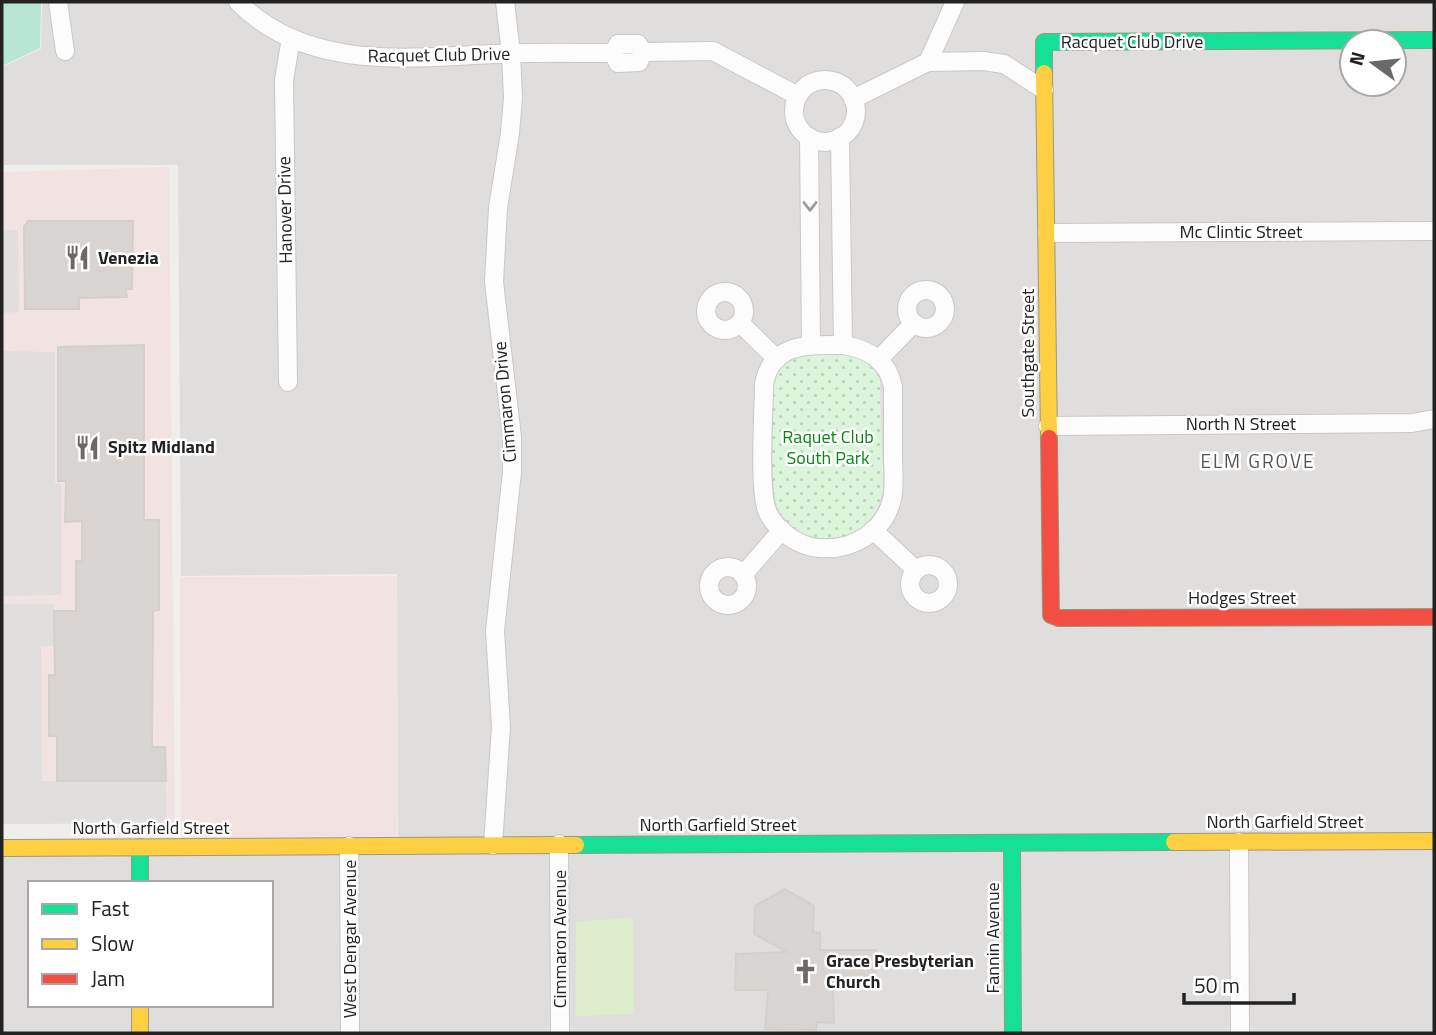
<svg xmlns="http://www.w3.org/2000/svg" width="1436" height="1035" font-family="'Titillium Web',sans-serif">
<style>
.residential{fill:#dfdedc;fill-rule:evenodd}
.commercial{fill:#f1e3e1}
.park{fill:url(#park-dots)}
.garden{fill:#ddeccb}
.pitch{fill:#b7e6d2}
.parking{fill:#e0dfde}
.building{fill:#d7d4d2;stroke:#d3d0cc;stroke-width:2}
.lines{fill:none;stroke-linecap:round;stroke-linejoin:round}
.street-casing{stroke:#c9c8c7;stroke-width:20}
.fast-casing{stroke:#999a82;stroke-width:18}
.slow-casing{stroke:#999a82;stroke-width:18}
.jam-casing{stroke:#999a82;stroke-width:18}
.street{stroke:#fdfcfc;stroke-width:18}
.fast{stroke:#16e098;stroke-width:16}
.slow{stroke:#ffcf43;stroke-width:16}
.jam{stroke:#f24e42;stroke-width:16}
.oneway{stroke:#9a9a9a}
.labels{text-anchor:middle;stroke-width:5;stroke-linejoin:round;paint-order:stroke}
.street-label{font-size:18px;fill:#222;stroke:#fff}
.poi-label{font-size:18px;font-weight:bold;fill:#222;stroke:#fff;text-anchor:start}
.park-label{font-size:18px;fill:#0c8416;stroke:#fff}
.neighbourhood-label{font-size:19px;letter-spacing:2px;fill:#555;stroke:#fff}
</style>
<defs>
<pattern id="park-dots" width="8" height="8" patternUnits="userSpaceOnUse" patternTransform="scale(1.75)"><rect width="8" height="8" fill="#daf5da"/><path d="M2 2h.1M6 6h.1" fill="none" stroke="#bbd2bb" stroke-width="1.8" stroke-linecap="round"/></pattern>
</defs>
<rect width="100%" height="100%" fill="#f0eeeb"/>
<path class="residential" d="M42,2H1434V1033H2V849L398,851L397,574L181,576L178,165H2V67L41,49ZM1352,42H1394V84H1352ZM30,883H271V1005H30Z"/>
<g class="commercial">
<path d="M169,167L175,823L2,824V172Z"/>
<path d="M397,576V851L181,852L180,577Z"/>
</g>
<path class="park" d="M849,355C864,359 874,365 880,380C881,405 881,430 882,455C883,469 885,484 881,498C873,525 848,542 820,538C802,536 785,524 778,508C768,482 773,416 772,385C784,348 818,356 849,355Z"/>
<path class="garden" d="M633,917L634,1014L576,1016V922Z"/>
<path class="pitch" d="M2,2H41L40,48L2,66Z"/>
<g class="parking">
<path d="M2,230H18L19,312L2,313Z"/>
<path d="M2,351L55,352V483L61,484V595L2,596Z"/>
<path d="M2,604H54L55,646H41L42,781H166L167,823L2,824Z"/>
</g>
<g class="building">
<path d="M28,221H133L132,289H126L127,297L79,298V309H25L24,227Z"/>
<path d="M144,345V520H159V610L153,611L152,747H165L166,781H57V736H49V675H55L54,611H76V561H82V521L65,522L66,481H58V347Z"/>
<path d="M785,889L814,906L813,932L820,933V950H876L875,988L833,989L834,1023L817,1022L816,1030L765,1029L768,990H735L736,954L787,952L754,934L755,906Z"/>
</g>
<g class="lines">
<defs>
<g id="street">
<path d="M58,2L65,51"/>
<path d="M238,2C306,71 408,58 495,54C534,52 574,53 613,53"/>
<path d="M643,52L713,51L798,96"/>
<path d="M613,53L618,63L639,62L643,52"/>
<path d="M613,53L618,44H638L643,52"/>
<path d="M928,62L955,2"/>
<circle cx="825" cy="111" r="31"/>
<path d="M853,99L928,62L983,61L1004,64L1044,90"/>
<path d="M809,137L811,345"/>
<path d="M840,137L843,345"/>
<path d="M1047,233L1434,231"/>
<circle cx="926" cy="309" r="19"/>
<circle cx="725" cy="311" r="19"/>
<path d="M740,323L777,359"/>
<path d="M843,345C868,349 888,360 893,387C893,410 893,433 893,456C893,470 895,486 892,499C884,533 851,551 819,548C799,547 777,531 768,513C758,493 764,411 764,384C772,342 809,345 843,345Z"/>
<path d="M878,360L914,323"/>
<path d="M288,382L284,80L291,38"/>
<path d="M1048,426L1412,423L1434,419"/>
<path d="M873,530L916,570"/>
<circle cx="929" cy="584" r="19"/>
<circle cx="728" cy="586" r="19"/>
<path d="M743,575L782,530"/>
<path d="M1239,842L1240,1033"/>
<path d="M559,844L560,1033"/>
<path d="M493,845L501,727L495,631L512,472V437L494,282L498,208L510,133L513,98L511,53L505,2"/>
<path d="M349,846L350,1033"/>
</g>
<g id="fast">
<path d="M1044,73V42L1434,40"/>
<path d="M1012,843L1013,1033"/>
<path d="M576,845L1174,842"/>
<path d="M140,847V883"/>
</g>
<g id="slow">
<path d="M1044,73L1049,438"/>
<path d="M1174,842L1434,841"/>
<path d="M2,848L576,845"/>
<path d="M140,1005V1033"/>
</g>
<path id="jam" d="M1049,438L1051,615L1059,618L1434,617"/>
</defs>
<use href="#street" class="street-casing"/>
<use href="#fast" class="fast-casing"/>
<use href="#slow" class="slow-casing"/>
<use href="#jam" class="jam-casing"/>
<use href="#street" class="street"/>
<use href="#fast" class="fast"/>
<use href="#slow" class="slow"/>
<use href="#jam" class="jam"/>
</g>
<defs><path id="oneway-chevron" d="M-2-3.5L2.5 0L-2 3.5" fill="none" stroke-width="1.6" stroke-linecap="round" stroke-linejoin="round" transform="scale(1.75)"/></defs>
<use class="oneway" href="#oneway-chevron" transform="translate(810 206) rotate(90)"/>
<defs>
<symbol id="restaurant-bare" viewBox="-9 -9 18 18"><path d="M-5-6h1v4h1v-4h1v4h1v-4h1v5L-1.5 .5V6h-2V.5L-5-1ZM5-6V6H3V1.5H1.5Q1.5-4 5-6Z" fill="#6a6968" stroke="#fff" stroke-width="2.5" paint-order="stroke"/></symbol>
<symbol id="church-bare" viewBox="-9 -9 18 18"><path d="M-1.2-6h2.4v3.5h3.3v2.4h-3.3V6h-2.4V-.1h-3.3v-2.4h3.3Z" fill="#6a6968" stroke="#fff" stroke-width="2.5" paint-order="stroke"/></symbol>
</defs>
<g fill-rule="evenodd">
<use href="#restaurant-bare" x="60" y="240" width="35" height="35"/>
<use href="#restaurant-bare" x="70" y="430" width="35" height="35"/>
<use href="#church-bare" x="788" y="954" width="35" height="35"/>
</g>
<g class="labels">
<g class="street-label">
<text x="1132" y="48">Racquet Club Drive</text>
<text transform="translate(439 55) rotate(-1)" y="6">Racquet Club Drive</text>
<text transform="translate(285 210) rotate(-91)" y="6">Hanover Drive</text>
<text x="1241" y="238">Mc Clintic Street</text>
<text transform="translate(1028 353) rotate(-90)" y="6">Southgate Street</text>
<text transform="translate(505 402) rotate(-95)" y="6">Cimmaron Drive</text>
<text x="1241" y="430">North N Street</text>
<text x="1242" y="604">Hodges Street</text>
<text x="1285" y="828">North Garfield Street</text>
<text x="718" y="831">North Garfield Street</text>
<text x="151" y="834">North Garfield Street</text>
<text transform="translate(993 938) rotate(-90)" y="6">Fannin Avenue</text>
<text transform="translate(350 939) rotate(-90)" y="6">West Dengar Avenue</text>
<text transform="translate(560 939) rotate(-90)" y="6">Cimmaron Avenue</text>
</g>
<g class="poi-label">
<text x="98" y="264">Venezia</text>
<text x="108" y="453">Spitz Midland</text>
<text x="826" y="967">Grace Presbyterian<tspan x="826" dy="21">Church</tspan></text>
</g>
<g class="park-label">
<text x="828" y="443">Raquet Club<tspan x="828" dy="21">South Park</tspan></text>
</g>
<g class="neighbourhood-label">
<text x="1258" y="468">ELM GROVE</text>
</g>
</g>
<rect width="1436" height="1035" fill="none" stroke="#222222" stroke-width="7"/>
<rect x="28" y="881" width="245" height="126" fill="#ffffff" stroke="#a7a7a7" stroke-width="2"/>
<rect x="42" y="904" width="35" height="10" fill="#16e098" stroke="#a7a7a7" stroke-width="2"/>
<text x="91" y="916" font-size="21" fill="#222222">Fast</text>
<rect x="42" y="939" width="35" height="10" fill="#ffcf43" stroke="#a7a7a7" stroke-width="2"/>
<text x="91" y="951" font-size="21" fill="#222222">Slow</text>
<rect x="42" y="974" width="35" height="10" fill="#f24e42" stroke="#a7a7a7" stroke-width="2"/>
<text x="91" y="986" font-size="21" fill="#222222">Jam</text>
<g transform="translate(1373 63) rotate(285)"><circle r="33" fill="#ffffff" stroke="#a7a7a7" stroke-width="2"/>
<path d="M0-5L12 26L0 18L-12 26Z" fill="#6a6968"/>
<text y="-10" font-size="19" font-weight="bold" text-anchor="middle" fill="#222222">N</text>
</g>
<path d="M1184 993v10h110v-10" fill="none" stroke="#222222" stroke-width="3.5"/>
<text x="1194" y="993" font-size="21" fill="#222222" stroke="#ffffff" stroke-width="5" paint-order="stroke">50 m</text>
</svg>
